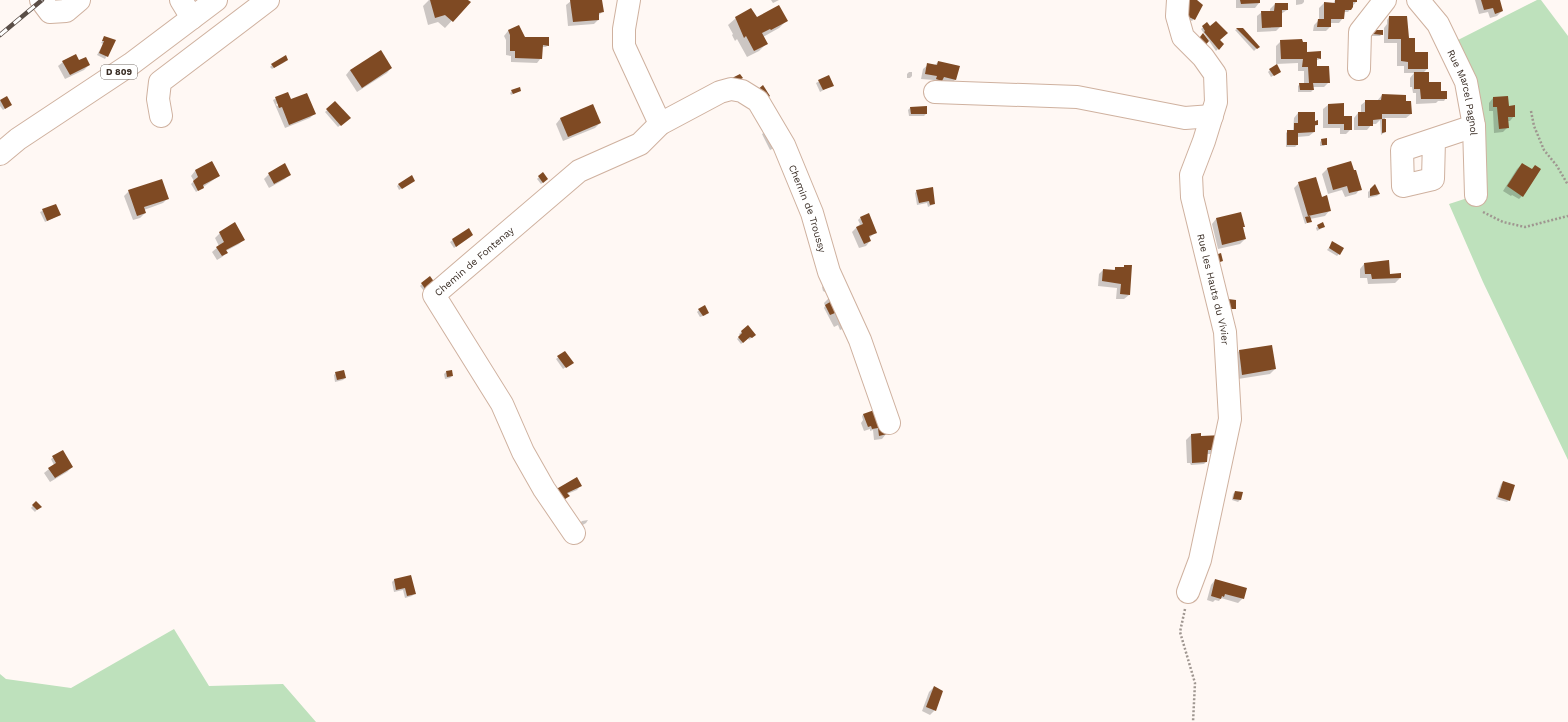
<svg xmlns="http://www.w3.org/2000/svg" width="1568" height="722" font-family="'Work Sans',sans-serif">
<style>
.green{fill:#bee1bc}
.shadow{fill:#0003}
.building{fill:#7f4a23}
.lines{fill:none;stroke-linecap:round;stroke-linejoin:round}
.minor-casing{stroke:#cfb19f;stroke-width:24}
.major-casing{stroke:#cfb19f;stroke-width:24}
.path{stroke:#9f9690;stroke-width:2.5;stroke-dasharray:2 2;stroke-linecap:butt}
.minor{stroke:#fff;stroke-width:22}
.major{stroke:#fff;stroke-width:22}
.rail-casing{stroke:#5a4e47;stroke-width:4.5}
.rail{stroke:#fff;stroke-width:3;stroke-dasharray:9;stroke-linecap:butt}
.labels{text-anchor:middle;stroke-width:4;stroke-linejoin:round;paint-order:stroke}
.shield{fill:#fff;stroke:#746c66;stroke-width:1}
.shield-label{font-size:9px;font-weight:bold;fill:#392d25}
.street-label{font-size:10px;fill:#392d25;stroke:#fff}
</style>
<rect width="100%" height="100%" fill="#fff8f4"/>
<g class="green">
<path d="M1537,0H1541L1568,36V460L1483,282L1449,204L1486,192L1482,105L1472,69L1458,40Z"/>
<path d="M174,629L209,686L283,684L316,722H0V674L6,679L71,688Z"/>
</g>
<g class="shadow">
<path d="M429,0H467L469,2L445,28L438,22L428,25L423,6Z"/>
<path d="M601,0L602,12L598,16V20L594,24L568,26L566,5L571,1Z"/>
<path d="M771,0H779L773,3Z"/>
<path d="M1196,0L1194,19L1192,21L1189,20L1186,23Z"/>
<path d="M1236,0H1259V3L1255,8H1236Z"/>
<path d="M1296,0H1304V2L1302,4L1296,5Z"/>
<path d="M1335,0H1356V2L1348,12H1343V18L1339,23H1330V27L1326,31H1313L1314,25L1319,20V8L1324,3L1333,4Z"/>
<path d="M1475,0H1499L1502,11L1497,16L1490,18L1488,12L1479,14Z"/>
<path d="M1275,4L1287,10L1281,14V26L1276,31L1257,32V16L1262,12H1270V9Z"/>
<path d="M1389,17L1408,39L1414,53L1427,69L1423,73L1428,83L1446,98L1444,101H1438L1436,103L1416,104V93H1413L1412,87H1410V78L1414,73H1404V66H1397V43H1384V28L1387,24V20Z"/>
<path d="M736,18L757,19L786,21L779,28L763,37L766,44L759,51L747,57L737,39L735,41L732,35L733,34L728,25Z"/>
<path d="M1207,24L1223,44L1216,51L1201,29Z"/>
<path d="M518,26L525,38L548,45L546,47H541V58L537,63L511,62V56L506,55V40L504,36L508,31Z"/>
<path d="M1237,29H1243L1257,48L1254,51L1235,30Z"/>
<path d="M1373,31L1382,34L1380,36H1371V33Z"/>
<path d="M105,37L115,41L105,59L97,55L103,44L101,43Z"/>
<path d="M1281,41L1320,58L1318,60H1316V67L1329,82L1324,87H1313V90L1311,92H1298V86L1300,84H1304V71H1298V63L1276,64V46Z"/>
<path d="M63,62L89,65L84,70L65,79L58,66Z"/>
<path d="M285,62L272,69L270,67L272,65Z"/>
<path d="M938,62L958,66L955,80L950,84H932L934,80L921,79L923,69L928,65L934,66Z"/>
<path d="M391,68L387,73L357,92L346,75L350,70Z"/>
<path d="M1270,70L1280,72L1271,77L1268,72Z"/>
<path d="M909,72H912V76L910,78H907V74Z"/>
<path d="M829,76L833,85L820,92L816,83Z"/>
<path d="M512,91H520L511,95L510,93Z"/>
<path d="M287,93L288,99L276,104L277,106L307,94L314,114L310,118L285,128L273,100Z"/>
<path d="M1382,95L1405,102L1411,114L1406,118H1385V132L1381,135L1380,120L1376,124H1372L1367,130H1354V118L1358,113H1361V105L1366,101H1377Z"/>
<path d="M6,97L9,106L3,110L0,106V101Z"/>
<path d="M1493,98L1508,107L1514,116L1510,121H1507V128L1503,132L1494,133L1493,111H1489V103Z"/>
<path d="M335,103L347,120L338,127L325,112Z"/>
<path d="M593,105L600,123L595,128L563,141L556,124L560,119Z"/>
<path d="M1328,105L1343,117L1351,129L1346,134H1340V128H1323V109Z"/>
<path d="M926,107V114L924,116H909L908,110L910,108Z"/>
<path d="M1298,113L1317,125L1314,127V132L1309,136L1297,137V145L1295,147H1286V133L1288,131H1293L1294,118Z"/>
<path d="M765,132L776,147L770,150L762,134Z"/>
<path d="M1322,140L1326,144L1324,146H1320V142Z"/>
<path d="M211,162L219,176L196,192L191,184L194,181L191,176L195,171Z"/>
<path d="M1350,162L1360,189L1356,194L1345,197L1342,190L1328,194L1322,174L1327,169Z"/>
<path d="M1522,164L1531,170L1540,169L1522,196L1519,199L1512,195L1511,196L1503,191L1517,169Z"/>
<path d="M269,174H290L285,179L269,188L264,179Z"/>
<path d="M539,177L545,181L541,184L537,179Z"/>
<path d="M412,182L399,190L397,186L399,184Z"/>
<path d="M1299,183L1329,211L1325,216L1310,219L1311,221L1305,224L1294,188Z"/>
<path d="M1374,186L1379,194L1377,196L1368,198V192Z"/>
<path d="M129,191L167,199L163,203L144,210L145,213L140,218L133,220L124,196Z"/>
<path d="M917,191L934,204L928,207L927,203L917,205L915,193Z"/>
<path d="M55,205L60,215L45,222L40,212Z"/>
<path d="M860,218L876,232L869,238L870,241L866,246L859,248L852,232L860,224L858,220Z"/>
<path d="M1216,219L1244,226L1242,228L1245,239L1240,244L1218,249L1212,224Z"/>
<path d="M1318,226L1324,227L1317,231L1316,228Z"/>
<path d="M468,229L470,237L454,248L450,242Z"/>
<path d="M220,233L244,239L239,244L226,251L227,253L222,257L217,260L212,252L219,246L215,238Z"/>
<path d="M1331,245L1339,254L1337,256L1327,250Z"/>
<path d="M1364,264L1389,275L1400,278L1395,283L1368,284L1367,278H1360V269Z"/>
<path d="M1125,266L1129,295L1124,299H1116L1117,288L1098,286L1099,274L1103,270L1113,271L1116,268H1122Z"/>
<path d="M422,284L431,285L424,291L420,286Z"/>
<path d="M824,285L827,293L823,291L822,287Z"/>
<path d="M835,296L847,327L840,330L838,325L834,327L824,308L825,306L824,303L828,299Z"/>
<path d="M699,310L706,315L700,317L697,312Z"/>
<path d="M747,327L752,337L749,340L748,338L741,344L737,339L740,336L739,334Z"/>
<path d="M1239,351L1275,369L1270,374L1238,379L1235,356Z"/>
<path d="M565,352L570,364L563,369L556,359Z"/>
<path d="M446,372L452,376L450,378L445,379L444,374Z"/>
<path d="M336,373L345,378L343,380L335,382L334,375Z"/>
<path d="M864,414L886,434L882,439L874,440L873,430L870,431V429L864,431L861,423L863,420L862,416Z"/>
<path d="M1191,435H1200V437L1222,436L1214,454H1207L1206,462L1204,464L1191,465L1190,463H1187L1186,440Z"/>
<path d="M62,451L72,467L67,472L50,482L44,473L54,465L51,459Z"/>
<path d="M1503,482L1509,500L1507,502L1496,499L1501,484Z"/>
<path d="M581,485L577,490L567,494L568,496L564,501L549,497Z"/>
<path d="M1235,492L1240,500L1238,502L1232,500L1233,494Z"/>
<path d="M36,502L40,506L35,512L31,508Z"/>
<path d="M588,520L586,523L581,526L580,523L582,521Z"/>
<path d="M411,576L414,594L412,596L405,598L403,590L394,592L392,582L394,580Z"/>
<path d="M1215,580L1243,598L1238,603L1221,598L1219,601L1215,600L1213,602L1207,600L1211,585Z"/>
<path d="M934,687L935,710L930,715L922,711L929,692Z"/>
</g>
<g class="building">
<path d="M430,0H468L471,2L453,22L445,15L435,18Z"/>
<path d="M570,0H602L604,12L599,13V20L573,22Z"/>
<path d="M1184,0H1197L1203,5L1195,20L1181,13Z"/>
<path d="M1240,0H1260V3L1241,4Z"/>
<path d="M1335,0H1357V2H1353V7L1351,10H1345L1344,19H1331V27H1317L1318,19H1324V2L1335,3Z"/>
<path d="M1481,0H1500L1503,11L1495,14L1493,8L1484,10Z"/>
<path d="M1275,3H1288V10H1282V27L1262,28L1261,11H1274Z"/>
<path d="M779,5L788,21L771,30L770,29L762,33L768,44L754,51L746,36L744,38L735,17L751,8L757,17Z"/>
<path d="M1389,16H1407L1409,38H1415V52H1428V69H1408V62L1401,61V39H1388Z"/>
<path d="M1216,21L1228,33L1220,40L1224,44L1219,50L1204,32L1205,31L1202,26L1207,22L1210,26Z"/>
<path d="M519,25L525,37H549V46L543,45L542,59L515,58V51H510V35L508,30Z"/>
<path d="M1236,28H1243L1260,47L1257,49Z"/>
<path d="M1373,30H1383V35L1373,34Z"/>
<path d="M1203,33L1209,41L1204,47L1197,41Z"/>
<path d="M104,36L116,40L108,57L99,53L104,41H102Z"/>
<path d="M1302,39L1303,42H1307V52L1321,51V59L1317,58V66H1329L1330,83H1313L1314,90H1300L1299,83H1309L1308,67H1302L1303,59H1281L1280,40Z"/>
<path d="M381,50L392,68L362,88L350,70Z"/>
<path d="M76,54L79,60L86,57L90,65L70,75L62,61Z"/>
<path d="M286,55L288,60L274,68L271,64Z"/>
<path d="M938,61L960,66L956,80L944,77L942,81L936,79L937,76L925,74L927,63L937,65Z"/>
<path d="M1277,64L1281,72L1274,76L1269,69Z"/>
<path d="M1414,72H1429V82H1441V91H1447V99H1421L1420,89H1414Z"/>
<path d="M740,74L743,78L737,81L730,79Z"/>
<path d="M829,75L834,86L823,90L818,80Z"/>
<path d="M763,85L770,96L764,100L756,91Z"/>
<path d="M520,87L521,91L513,94L511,90Z"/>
<path d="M288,92L291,99L307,93L316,114L289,125L282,107L279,108L275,97Z"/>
<path d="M1382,94L1406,95V101H1411L1412,114H1382V119L1373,120V126H1358V112H1365V100H1381Z"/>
<path d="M7,96L12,105L5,109L0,100Z"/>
<path d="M1508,96L1509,106L1515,105V117H1508L1509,128L1499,129L1497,107H1493V97Z"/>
<path d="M335,101L351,118L341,126L326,109Z"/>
<path d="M1344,103V116H1352V130H1344V124H1328V104Z"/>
<path d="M593,104L601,123L568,137L560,118Z"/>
<path d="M927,106V114H911L910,107Z"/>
<path d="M1298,112H1315V121L1318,120V125H1315V132L1298,133V145H1287V130H1294V123H1298Z"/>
<path d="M1382,119H1386V132L1382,133Z"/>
<path d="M1327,138V145H1322L1321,139Z"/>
<path d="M212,161L220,176L203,185L204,188L198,191L193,181L198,177L195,170Z"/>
<path d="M1351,161L1354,170H1356L1362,190L1349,193L1347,186L1333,190L1327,168Z"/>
<path d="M285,163L291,175L274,184L268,173Z"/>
<path d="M1522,163L1532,169L1535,165L1541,169L1523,197L1507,186Z"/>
<path d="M543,172L548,179L543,183L538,176Z"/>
<path d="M412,175L415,181L402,189L398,184Z"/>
<path d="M1316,177L1322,197L1327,195L1331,211L1308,216L1298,182Z"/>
<path d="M162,179L169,199L144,207L146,213L137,216L128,190Z"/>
<path d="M1375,184L1380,194L1370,196V189Z"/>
<path d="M933,187L935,204L930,205L929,201L919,203L916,190Z"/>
<path d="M56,204L61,215L47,221L42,209Z"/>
<path d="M1241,212L1245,227H1243L1246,239L1222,245L1216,218Z"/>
<path d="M869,213L877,233L869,236L871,241L864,244L856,227L863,224L860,217Z"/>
<path d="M1310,216L1312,222L1307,223L1305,217Z"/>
<path d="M235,222L245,240L226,250L228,253L222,256L216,247L224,242L219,232Z"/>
<path d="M1323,222L1325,227L1319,229L1317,225Z"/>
<path d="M469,228L473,235L456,247L452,239Z"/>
<path d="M1332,241L1344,248L1340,255L1329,248Z"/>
<path d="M1221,253L1223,261L1214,264L1212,256Z"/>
<path d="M1389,260L1390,274L1401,273V278L1372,279L1371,274H1365L1364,263Z"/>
<path d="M1124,265H1132L1130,295L1120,294L1121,284L1102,281L1103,269L1115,270V267H1124Z"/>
<path d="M430,276L435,283L426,290L421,283Z"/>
<path d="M835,294L850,325L842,328L835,313L830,315L825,305L830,302L828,298Z"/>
<path d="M1228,299L1236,300V309H1228Z"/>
<path d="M705,305L709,313L703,316L698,309Z"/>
<path d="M748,325L756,335L752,338L750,337L743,343L738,337L742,333L741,331Z"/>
<path d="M1272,345L1276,369L1242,375L1239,350Z"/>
<path d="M565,351L574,363L566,368L557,356Z"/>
<path d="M344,370L346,378L337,380L335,372Z"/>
<path d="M452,370L453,376L447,377L446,371Z"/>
<path d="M880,408L884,416L887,434L879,436L878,428L872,429L871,426L868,427L863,414Z"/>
<path d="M1201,433V436L1223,435L1220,450H1208L1207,462L1192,463L1191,434Z"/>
<path d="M63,450L73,467L55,478L48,468L56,463L52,456Z"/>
<path d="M577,477L582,486L567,493L570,496L560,502L553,491Z"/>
<path d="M1503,481L1515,485L1510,501L1498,497Z"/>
<path d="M1235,491L1243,492L1241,500L1233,499Z"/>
<path d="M36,501L42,507L37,510L32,505Z"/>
<path d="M411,575L416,594L407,596L405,588L396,590L394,579Z"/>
<path d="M1215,579L1247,588L1244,599L1225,594L1224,597L1222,596L1221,599L1211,596Z"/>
<path d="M934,686L943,691L936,711L926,707Z"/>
</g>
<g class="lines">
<defs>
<g id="minor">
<path d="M41,0L50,12L66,11L79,0"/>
<path d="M181,0L192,18"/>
<path d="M629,0L624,29V46L660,124"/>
<path id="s1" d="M1178,0L1177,16L1183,37L1203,57L1215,74L1216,102L1204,141L1191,175L1192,197L1225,332L1230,419L1200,560L1188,592"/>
<path id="s2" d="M1418,0L1438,24L1466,82L1474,126L1476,195"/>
<path d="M1359,69L1360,32L1385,0"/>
<path d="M935,92L1077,97L1185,118L1212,116"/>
<path d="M161,116L158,99L160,82L268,0"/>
<path d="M1434,140L1433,179L1403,186L1402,150L1474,126"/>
<path id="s3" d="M574,533L544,489L523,452L502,404L434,295L579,171L640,144L660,124L720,92L731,89L742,91L758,101L784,145L812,213L829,272L860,340L889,423"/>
</g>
<path id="major" d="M0,154L18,139L131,64L216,0"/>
</defs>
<use href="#minor" class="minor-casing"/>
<use href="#major" class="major-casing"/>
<g class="path">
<path d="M1531,111L1534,126L1544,150L1557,166L1568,185"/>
<path d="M1483,212L1503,222L1525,227L1568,216"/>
<path d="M1185,609L1180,632L1195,683L1193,722"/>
</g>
<use href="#minor" class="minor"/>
<use href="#major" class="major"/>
<defs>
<path id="rail" d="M0,35L42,0"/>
</defs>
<use href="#rail" class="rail-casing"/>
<use href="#rail" class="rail"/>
</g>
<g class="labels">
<rect class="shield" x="101" y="65" width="36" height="14" rx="3"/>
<g class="shield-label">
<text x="119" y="75">D 809</text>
</g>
<g class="street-label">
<text dy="4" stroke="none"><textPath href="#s2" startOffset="105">Rue Marcel Pagnol</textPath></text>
<text dy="4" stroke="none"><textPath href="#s3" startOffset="791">Chemin de Troussy</textPath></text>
<text dy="4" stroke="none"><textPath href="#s3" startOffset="329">Chemin de Fontenay</textPath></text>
<text dy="4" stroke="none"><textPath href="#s1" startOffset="309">Rue les Hauts du Vivier</textPath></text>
</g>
</g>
</svg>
